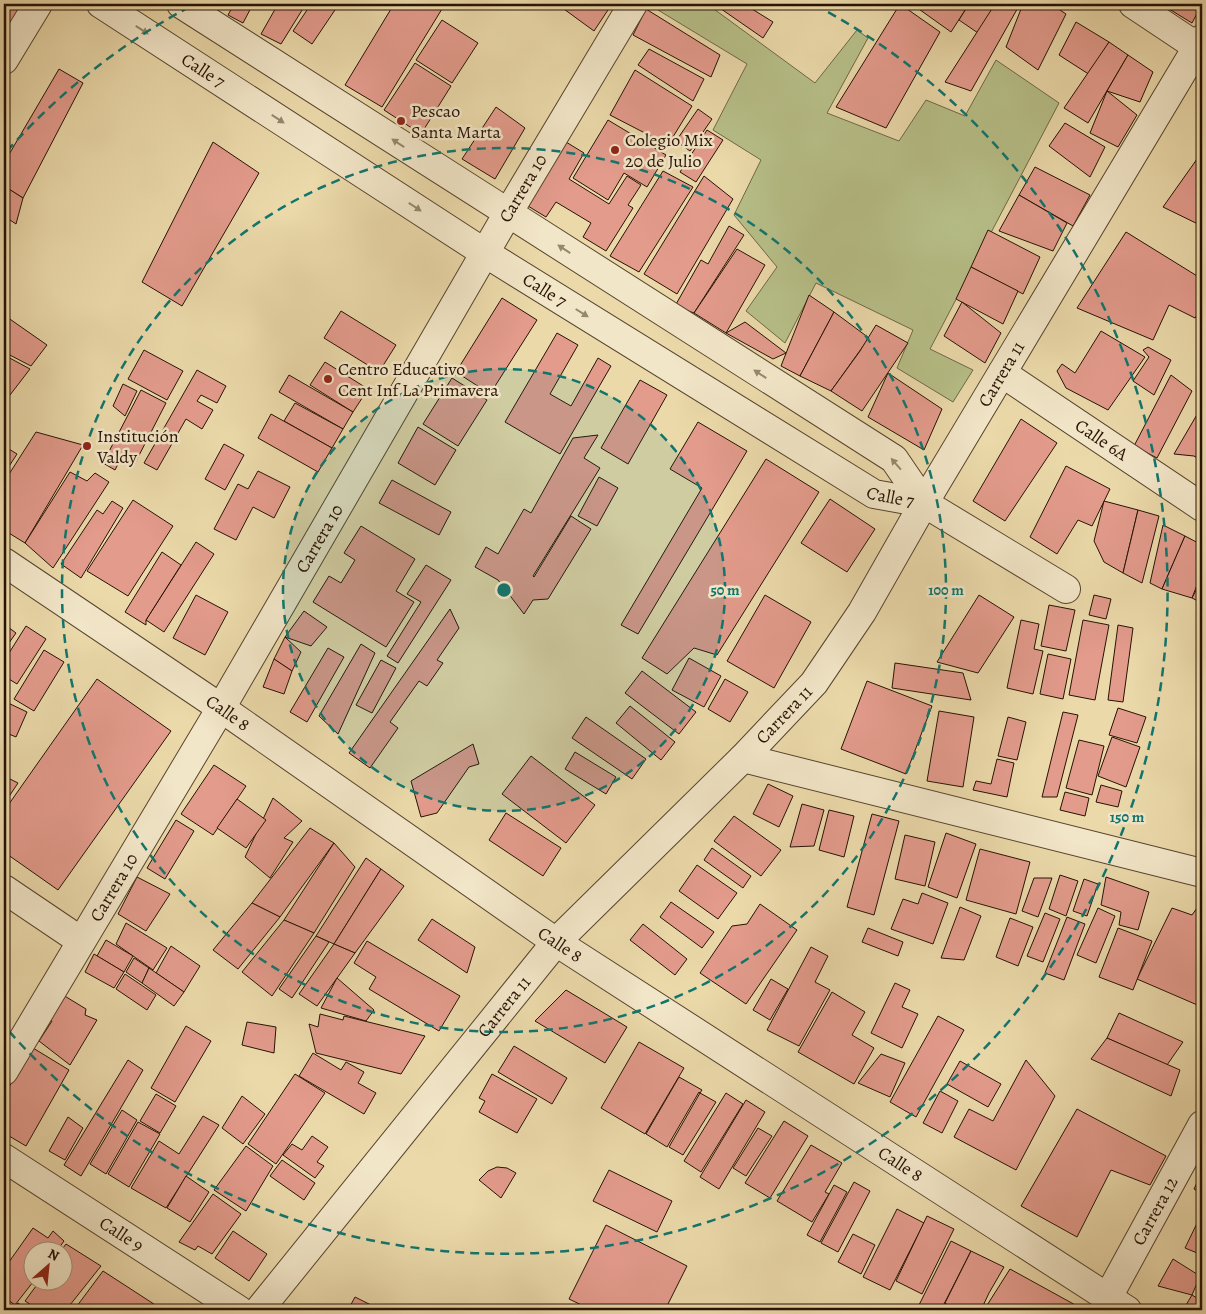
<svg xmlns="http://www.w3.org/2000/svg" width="1206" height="1314" font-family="Alegreya,serif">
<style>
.green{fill:#b7bf88;stroke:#6e6846}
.building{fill:#e39b8c;stroke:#261203}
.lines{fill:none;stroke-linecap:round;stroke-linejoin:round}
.minor-casing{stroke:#57442d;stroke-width:30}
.tertiary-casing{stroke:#57442d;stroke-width:30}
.minor{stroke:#f2e6c8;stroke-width:28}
.tertiary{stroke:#f2e6c8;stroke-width:28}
.oneway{fill:#96876f}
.ring{fill:none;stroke:#0f766e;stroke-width:2.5;stroke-dasharray:9 6}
.poi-dot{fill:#8f2418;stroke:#f2e6c8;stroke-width:2}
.labels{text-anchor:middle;stroke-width:5;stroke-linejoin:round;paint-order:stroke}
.street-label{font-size:18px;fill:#261203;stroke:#f2e6c8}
.poi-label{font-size:18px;fill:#261203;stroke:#f2e6c8;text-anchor:start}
.centre{fill:#0f766e;stroke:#f2e6c8;stroke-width:2.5}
.ring-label{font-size:15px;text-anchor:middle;font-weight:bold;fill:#0f766e;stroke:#f2e6c8;stroke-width:5;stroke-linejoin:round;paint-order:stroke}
</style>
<rect width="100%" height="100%" fill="#ebd9aa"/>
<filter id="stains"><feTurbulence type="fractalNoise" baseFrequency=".004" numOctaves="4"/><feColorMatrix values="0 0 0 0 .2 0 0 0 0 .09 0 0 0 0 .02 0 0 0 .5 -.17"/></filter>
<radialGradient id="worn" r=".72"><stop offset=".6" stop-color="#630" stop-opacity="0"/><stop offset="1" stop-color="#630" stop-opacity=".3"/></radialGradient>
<path class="green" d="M661,4H707L815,83L857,30L868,38L827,113L899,141L926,100L965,116L996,60L1059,103L930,349L973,370L953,402L897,368L913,330L816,283L785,343L746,311L777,267L734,215L761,160L713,130L747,64L658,10Z"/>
<g class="building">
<path d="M4,4H28L4,43Z"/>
<path d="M234,4H253L243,23L228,15Z"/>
<path d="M278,4H300L304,7L281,44L261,34Z"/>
<path d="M311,4H339L312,44L293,31Z"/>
<path d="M394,4H445L382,107L345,85Z"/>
<path d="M557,4H612L594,31Z"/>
<path d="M714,4H744L773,22L763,38Z"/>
<path d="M900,4L940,32L886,128L836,107Z"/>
<path d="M918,4H969L951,32L916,7Z"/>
<path d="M969,4H996L978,33L959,20Z"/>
<path d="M995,4H1020L971,91L945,82Z"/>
<path d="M1023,4H1051L1066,14L1038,70L1006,47Z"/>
<path d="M1161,4H1202L1192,23Z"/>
<path d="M646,9L720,55L711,77L633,35Z"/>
<path d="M442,20L478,43L452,83L416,60Z"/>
<path d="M1076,22L1109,42L1090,75L1059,55Z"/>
<path d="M1109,42L1128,55L1088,123L1064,108Z"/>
<path d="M649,49L704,79L693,101L638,65Z"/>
<path d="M1128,55L1153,72L1140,102L1107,91Z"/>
<path d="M415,63L451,86L421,134L384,110Z"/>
<path d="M59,69L83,83L23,198L4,186V163Z"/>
<path d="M635,70L692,106L668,145L610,115Z"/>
<path d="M1107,91L1137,115L1118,147L1090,133Z"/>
<path d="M496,107L525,128L495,179L462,159Z"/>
<path d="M698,109L712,119L690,151L676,141Z"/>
<path d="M608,120L666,155L647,187L624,173L608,200L573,178Z"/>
<path d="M1065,123L1105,147L1090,177L1049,146Z"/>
<path d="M707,130L723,140L696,182L680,172Z"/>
<path d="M213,142L259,173L182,306L142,282Z"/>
<path d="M566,142L584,153L569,179L609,204L627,176L641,185L628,205L633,208L606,251L583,237L591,223L556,202L546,217L528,206Z"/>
<path d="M1202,152V226L1163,207Z"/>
<path d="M1035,167L1090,195L1073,226L1019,195Z"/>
<path d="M663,171L693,187L639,272L610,256Z"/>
<path d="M704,176L733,199L677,294L644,274Z"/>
<path d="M4,186L23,198L16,224L4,216Z"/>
<path d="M1019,195L1067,223L1053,251L999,231Z"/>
<path d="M729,226L744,235L694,313L675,306L701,260L708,264Z"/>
<path d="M988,230L1040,257L1023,294L971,267Z"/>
<path d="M1126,232L1202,279V309L1195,318L1169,305L1153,340L1077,308Z"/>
<path d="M737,249L765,265L726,333L694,313Z"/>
<path d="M971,267L1018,291L1003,324L956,299Z"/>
<path d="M809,295L834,312L800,376L781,366Z"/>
<path d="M502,298L537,320L490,394L456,372Z"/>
<path d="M962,302L1001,333L985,363L944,336Z"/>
<path d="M341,311L396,345L379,372L324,338Z"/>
<path d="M834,312L869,338L831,391L800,376Z"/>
<path d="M4,315L47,345L31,366L4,352Z"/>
<path d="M745,322L786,353L773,359L726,333Z"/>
<path d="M876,325L908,343L862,411L831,391L860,351Z"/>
<path d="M1101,331L1145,357L1108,410L1066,388L1057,371L1062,364L1075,373Z"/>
<path d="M557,333L578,345L550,394L571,406L598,358L611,366L560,454L505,422Z"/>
<path d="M1148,347L1171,360L1154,395L1133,381L1149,357L1143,350Z"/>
<path d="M144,350L183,371L167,400L128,379Z"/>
<path d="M4,355L30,369L10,395L4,391Z"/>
<path d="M325,362L368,389L353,412L310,385Z"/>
<path d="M197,370L226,386L217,403L201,395L197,401L213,410L202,429L186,419L157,470L144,463Z"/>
<path d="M888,373L942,409L924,450L868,417Z"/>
<path d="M289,375L353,412L343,429L279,392Z"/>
<path d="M1171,375L1192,391L1157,458L1134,446Z"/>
<path d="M452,378L487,400L458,446L423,424Z"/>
<path d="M640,380L667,395L628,464L601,448Z"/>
<path d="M123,384L137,391L125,416L113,406Z"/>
<path d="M141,390L166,403L133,467L120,460L115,470L103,463Z"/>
<path d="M295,403L343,429L332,448L284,421Z"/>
<path d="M1202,406V461L1194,456L1174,454Z"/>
<path d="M271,414L332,448L318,472L258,438Z"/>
<path d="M1021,419L1057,443L1005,521L973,501Z"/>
<path d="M698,422L747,451L638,634L621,625L702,488L670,469Z"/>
<path d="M418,427L456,450L435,485L398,463Z"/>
<path d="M36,432L83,445L25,543L4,530V482Z"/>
<path d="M598,435L584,458L600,468L533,576L534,577L571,516L591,529L548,599L533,600L524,614L498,580L475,567L486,547L498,554L524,509L531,513L573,438Z"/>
<path d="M224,444L244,455L225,490L205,479Z"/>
<path d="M4,446L17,454L4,474Z"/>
<path d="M766,459L819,492L717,655L694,648L667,674L642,658Z"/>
<path d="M1066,466L1110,489L1092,526L1078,520L1057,554L1030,537Z"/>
<path d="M258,471L290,487L274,518L253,507L236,540L214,529L238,484L248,489Z"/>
<path d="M70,472L87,481L95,473L109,482L53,568L25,543Z"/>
<path d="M599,477L618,488L597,526L578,516Z"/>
<path d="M392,480L451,512L439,535L379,503Z"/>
<path d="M830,499L875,529L847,572L801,543Z"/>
<path d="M133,500L173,526L128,596L87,571Z"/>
<path d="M112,501L123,508L81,578L61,564L97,510L103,514Z"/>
<path d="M1104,501L1138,510L1123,573L1104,562L1094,541Z"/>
<path d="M1138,510L1159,516L1142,583L1123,573Z"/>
<path d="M1163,525L1185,536L1162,589L1150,583Z"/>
<path d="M361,526L415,559L396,591L414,602L386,647L313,602L329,576L341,583L355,560L344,553Z"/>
<path d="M1185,536L1202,545V572L1192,598L1162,589Z"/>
<path d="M196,542L214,554L164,632L146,620Z"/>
<path d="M162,552L181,565L146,620V625L125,612Z"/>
<path d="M426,565L451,580L398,663L387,656L421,602L407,594Z"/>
<path d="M1202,579V603L1192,598Z"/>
<path d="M196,595L228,612L205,655L173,638Z"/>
<path d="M765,595L811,622L774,688L727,661Z"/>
<path d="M979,595L1014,617L978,673L937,662Z"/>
<path d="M1094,595L1111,599L1106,619L1089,615Z"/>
<path d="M1049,605L1075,610L1066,651L1041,646Z"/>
<path d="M450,609L459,628L437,660L443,663L427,686L419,681L390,722L398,728L370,768L349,753Z"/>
<path d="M304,611L327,627L311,646L285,637Z"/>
<path d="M1021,620L1039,624L1034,649L1043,651L1033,694L1007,688Z"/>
<path d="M1083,620L1109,625L1095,700L1069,695Z"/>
<path d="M4,624L16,633L4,650Z"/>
<path d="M1118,625L1133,628L1123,702L1108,700Z"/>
<path d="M26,626L46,639L17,684L4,676V661Z"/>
<path d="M285,637L301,652L292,671L274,659Z"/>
<path d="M361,644L375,653L338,734L319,716Z"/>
<path d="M328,648L344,657L307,722L290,712Z"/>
<path d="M44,650L64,662L34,711L14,699Z"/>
<path d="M1048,654L1071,659L1063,699L1040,694Z"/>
<path d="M689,658L721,676L704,707L672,690Z"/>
<path d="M274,659L292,671L284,694L263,687Z"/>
<path d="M381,660L396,668L372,713L356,705Z"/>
<path d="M895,663L963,673L971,700L892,688Z"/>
<path d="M642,671L696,712L679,734L625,693Z"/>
<path d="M97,679L171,731L58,890L4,852V811Z"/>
<path d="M725,679L748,692L730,722L708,709Z"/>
<path d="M867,681L932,706L906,774L841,749Z"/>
<path d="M4,701L27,712L16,737L4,732Z"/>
<path d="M630,706L675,742L661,760L616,723Z"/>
<path d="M1118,708L1146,717L1137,743L1109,735Z"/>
<path d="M939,711L974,717L963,787L927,781Z"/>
<path d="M1063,712L1078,715L1057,797H1042Z"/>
<path d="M586,717L646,759L632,779L572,738Z"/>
<path d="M1008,717L1026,722L1017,760L998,756Z"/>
<path d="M1112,737L1140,747L1126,787L1098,776Z"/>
<path d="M1079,740L1104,746L1092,795L1066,788Z"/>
<path d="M473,744L479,764L469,767L437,813L421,817L411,781Z"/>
<path d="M575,752L616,777L606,794L565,769Z"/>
<path d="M531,756L595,805L566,843L502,794Z"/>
<path d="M997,759L1014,763L1007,797L973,790L976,781L991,784Z"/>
<path d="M214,765L246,786L213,835L181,814Z"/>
<path d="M4,776L18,783L4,804Z"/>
<path d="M768,784L793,796L779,827L753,814Z"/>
<path d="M1101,785L1122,791L1118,807L1096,802Z"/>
<path d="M1065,792L1089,798L1085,816L1060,810Z"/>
<path d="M273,798L302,821L284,838L293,842L270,878L245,857Z"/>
<path d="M237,799L266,820L246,848L217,828Z"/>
<path d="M802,804L824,810L814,846L790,847Z"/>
<path d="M829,810L854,816L844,857L819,850Z"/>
<path d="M506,813L561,848L543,876L489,840Z"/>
<path d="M872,814L899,821L874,915L847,907Z"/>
<path d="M734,816L781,850L761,876L714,841Z"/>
<path d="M176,820L194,831L165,879L147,868Z"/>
<path d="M310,828L334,843L280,917L252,903Z"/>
<path d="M946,833L976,844L957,898L928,887Z"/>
<path d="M905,835L935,842L925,886L895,879Z"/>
<path d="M334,843L355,867L314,933L284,920Z"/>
<path d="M712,848L751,876L743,888L704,860Z"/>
<path d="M980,849L1030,862L1016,914L966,900Z"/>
<path d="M366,858L381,869L334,944L316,936Z"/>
<path d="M697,865L737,893L718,919L679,891Z"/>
<path d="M381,869L404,886L355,953L334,944Z"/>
<path d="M1060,875L1078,881L1066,916L1049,909Z"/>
<path d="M137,877L170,894L146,931L118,914Z"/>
<path d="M1106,877L1149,892L1138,930L1119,925L1121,912L1101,905Z"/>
<path d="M1034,878H1052L1038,917L1022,911Z"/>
<path d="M1084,879L1098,884L1087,916L1073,911Z"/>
<path d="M922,893L948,903L933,944L891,929L903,899L918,904Z"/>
<path d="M1202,901V1007L1137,979L1172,908L1192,915Z"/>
<path d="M671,902L714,932L702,948L660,917Z"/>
<path d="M252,903L280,917L238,969L213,950Z"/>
<path d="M760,904L797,930L746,1004L700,973L732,926L747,924Z"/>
<path d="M960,907L981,916L964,960L941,958Z"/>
<path d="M1098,908L1115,916L1096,963L1077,955Z"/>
<path d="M1045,913L1060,919L1043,962L1027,956Z"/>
<path d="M1067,917L1085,924L1064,980L1045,973Z"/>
<path d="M1010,918L1033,927L1018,966L996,957Z"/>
<path d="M432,919L475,947L467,973L418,940Z"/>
<path d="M284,920L314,933L272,996L242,972Z"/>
<path d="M126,923L167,948L153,970L116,944Z"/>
<path d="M643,924L687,959L675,975L630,940Z"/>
<path d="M868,928L903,942L898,956L862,942Z"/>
<path d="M1118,928L1152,941L1133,990L1099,977Z"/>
<path d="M316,936L329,942L292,998L279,989Z"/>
<path d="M106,940L133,956L124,972L97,956Z"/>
<path d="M367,941L460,996L439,1031L369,989L376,977L354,963Z"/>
<path d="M334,944L355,953L317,1006L299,994Z"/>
<path d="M171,946L200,966L184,992L156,973Z"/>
<path d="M811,947L828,956L815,982L830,990L799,1046L767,1030Z"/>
<path d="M94,954L124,972L114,988L85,972Z"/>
<path d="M134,958L149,968L142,983L126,972Z"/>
<path d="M149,968L184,992L174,1006L142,983Z"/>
<path d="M125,974L156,995L147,1010L116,989Z"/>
<path d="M337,978L374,1010L366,1021L321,1008Z"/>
<path d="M771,979L788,989L770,1020L753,1010Z"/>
<path d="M895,983L910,990L902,1007L918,1014L902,1048L871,1033Z"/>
<path d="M566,990L627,1027L605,1063L535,1021Z"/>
<path d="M832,992L865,1012L852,1035L874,1048L854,1084L798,1052Z"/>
<path d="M63,995L86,1009L85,1015L97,1020L70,1065L39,1041L52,1021L45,1019Z"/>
<path d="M1119,1013L1183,1042L1167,1065L1107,1038Z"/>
<path d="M320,1014L343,1020L344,1016L425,1036L401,1074L316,1053L309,1024L318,1027Z"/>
<path d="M938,1016L964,1030L916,1117L890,1102Z"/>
<path d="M247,1022L276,1027L274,1053L242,1045Z"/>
<path d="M186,1026L211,1041L175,1102L151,1088Z"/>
<path d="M1107,1038L1180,1070L1171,1096L1091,1059Z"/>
<path d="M639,1042L684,1068L645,1134L601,1108Z"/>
<path d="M514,1046L567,1078L552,1104L498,1072Z"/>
<path d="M33,1048L69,1070L26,1146L4,1133V1095Z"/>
<path d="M313,1053L341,1070L346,1062L364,1072L358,1083L376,1093L364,1114L299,1076Z"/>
<path d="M881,1054L905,1063L890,1097L858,1083Z"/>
<path d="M128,1060L143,1070L81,1176L64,1165Z"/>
<path d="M1026,1060L1055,1096L1016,1170L954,1137L969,1109L993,1121Z"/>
<path d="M960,1061L1001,1084L988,1107L947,1084Z"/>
<path d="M295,1074L325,1093L276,1164L248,1144Z"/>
<path d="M492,1074L537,1099L517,1133L479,1112L485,1101L479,1098Z"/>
<path d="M679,1077L702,1090L700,1093L699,1092L667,1147L646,1134Z"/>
<path d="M940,1091L958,1101L942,1133L923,1123Z"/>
<path d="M700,1093L716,1102L683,1155L669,1147Z"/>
<path d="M726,1093L743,1104L701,1172L684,1161Z"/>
<path d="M156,1094L176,1106L160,1133L140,1121Z"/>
<path d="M242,1096L265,1114L243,1144L222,1128Z"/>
<path d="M746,1100L765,1112L719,1189L700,1177Z"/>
<path d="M1077,1109L1166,1156L1150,1185L1111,1170L1077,1237L1021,1206Z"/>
<path d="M122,1110L137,1120L106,1174L90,1164Z"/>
<path d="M203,1116L219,1125L166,1208L131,1188L159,1141L179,1154Z"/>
<path d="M68,1117L83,1128L65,1160L49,1151Z"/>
<path d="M784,1121L808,1136L770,1198L745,1183Z"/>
<path d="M138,1122L160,1134L129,1187L108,1174Z"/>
<path d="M758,1128L772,1136L746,1176L733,1168Z"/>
<path d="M312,1136L328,1147L317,1162L324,1166L315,1178L283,1155L292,1144L302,1150Z"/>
<path d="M811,1145L842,1163L825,1192L829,1194L812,1222L777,1201Z"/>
<path d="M246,1146L273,1166L246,1211L214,1190Z"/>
<path d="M282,1160L315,1183L304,1200L270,1176Z"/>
<path d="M497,1167L507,1168L516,1173L501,1198L479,1180L488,1171Z"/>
<path d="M609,1170L672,1201L657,1232L593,1201Z"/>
<path d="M1202,1172V1194L1194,1189Z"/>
<path d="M186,1176L209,1192L190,1222L167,1208Z"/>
<path d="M854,1182L870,1191L838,1252L821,1243Z"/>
<path d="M834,1185L847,1192L820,1242L807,1235Z"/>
<path d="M213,1194L241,1214L212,1254L198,1246L195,1250L179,1242Z"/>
<path d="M897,1209L924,1223L890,1290L863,1277Z"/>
<path d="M1201,1215H1202V1255L1185,1248Z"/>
<path d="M927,1216L954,1229L922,1294L896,1281Z"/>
<path d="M606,1225L687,1266L665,1310H592L569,1299Z"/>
<path d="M33,1228L48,1238L53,1231L64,1241L56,1252H32L33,1282L15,1305L4,1297V1269Z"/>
<path d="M233,1231L267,1254L249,1281L215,1258Z"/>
<path d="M853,1234L875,1245L861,1274L838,1262Z"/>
<path d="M951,1241L971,1251L941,1310H925L918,1307Z"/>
<path d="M66,1244L101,1266L66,1310H52L46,1306L44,1310H39L25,1301L39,1282H62V1252H60Z"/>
<path d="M971,1251L1004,1267L989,1293L981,1310H954L945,1303Z"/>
<path d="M1173,1259L1200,1276L1192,1295L1158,1286Z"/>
<path d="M1010,1269L1079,1307L1078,1310H984Z"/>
<path d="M103,1271L160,1308L159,1310H74Z"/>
<path d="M1192,1295L1202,1301V1310H1183Z"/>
<path d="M355,1297L381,1310H348Z"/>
<path d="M18,1303L28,1310H13Z"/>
</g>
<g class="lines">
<defs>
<g id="minor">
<path id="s1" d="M101,4L485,253L874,494L924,503L1066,589"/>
<path d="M181,4L894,459L924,503"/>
<path d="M4,60L38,4"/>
<path id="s2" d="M1002,373L1202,507"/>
<path id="s3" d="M4,562L221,708L556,942L1127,1310"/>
<path d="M743,758L1202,873"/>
<path d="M4,889L81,941"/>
<path id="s4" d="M4,1071L221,708L508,213L633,4"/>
<path id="s5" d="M4,1158L239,1310"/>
<path id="s6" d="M1108,1297L1202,1125"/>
</g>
<g id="tertiary">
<path d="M1133,4L1202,50"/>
<path id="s7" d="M259,1310L556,942L743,758L814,683L862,612L924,503L1202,39"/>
</g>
</defs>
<use href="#minor" class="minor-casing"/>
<use href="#tertiary" class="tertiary-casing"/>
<use href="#minor" class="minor"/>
<use href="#tertiary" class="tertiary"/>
</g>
<defs><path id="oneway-solid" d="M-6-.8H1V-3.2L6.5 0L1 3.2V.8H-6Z" transform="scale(1.25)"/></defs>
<g class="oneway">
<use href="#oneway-solid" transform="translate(142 30) rotate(33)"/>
<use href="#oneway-solid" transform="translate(278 119) rotate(33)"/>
<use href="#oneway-solid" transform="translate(398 143) rotate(-147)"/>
<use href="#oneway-solid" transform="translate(415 207) rotate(33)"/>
<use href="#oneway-solid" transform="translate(564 249) rotate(-147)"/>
<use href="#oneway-solid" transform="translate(582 313) rotate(32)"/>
<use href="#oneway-solid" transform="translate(760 374) rotate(-147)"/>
<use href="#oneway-solid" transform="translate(896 464) rotate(-131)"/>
</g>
<circle cx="504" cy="590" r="221" fill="#0f766e" fill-opacity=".12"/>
<g class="ring">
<circle cx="504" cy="590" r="221"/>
<circle cx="504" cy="590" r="442"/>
<path d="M7 151A663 663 0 0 1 193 5M815 5A663 663 0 1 1 7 1029"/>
</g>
<g class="poi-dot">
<circle cx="401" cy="121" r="5"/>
<circle cx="615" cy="150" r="5"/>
<circle cx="328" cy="379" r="5"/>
<circle cx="87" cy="446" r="5"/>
</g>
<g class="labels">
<g class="street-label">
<text dy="6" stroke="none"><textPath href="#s1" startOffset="122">Calle 7</textPath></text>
<text dy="6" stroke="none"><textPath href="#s4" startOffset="1024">Carrera 10</textPath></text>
<text dy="6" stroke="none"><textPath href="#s1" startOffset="528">Calle 7</textPath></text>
<text dy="6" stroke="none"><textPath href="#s7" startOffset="1200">Carrera 11</textPath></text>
<text dy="6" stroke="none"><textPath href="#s2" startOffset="120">Calle 6A</textPath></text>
<text dy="6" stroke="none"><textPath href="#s1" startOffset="932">Calle 7</textPath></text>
<text dy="6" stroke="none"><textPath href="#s4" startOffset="619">Carrera 10</textPath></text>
<text dy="6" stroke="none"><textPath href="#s3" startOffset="270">Calle 8</textPath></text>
<text dy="6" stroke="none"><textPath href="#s7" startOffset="795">Carrera 11</textPath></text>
<text dy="6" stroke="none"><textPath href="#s4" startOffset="214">Carrera 10</textPath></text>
<text dy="6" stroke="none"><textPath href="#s3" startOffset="675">Calle 8</textPath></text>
<text dy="6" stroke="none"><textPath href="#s7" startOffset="390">Carrera 11</textPath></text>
<text dy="6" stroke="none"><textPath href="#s3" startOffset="1080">Calle 8</textPath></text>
<text dy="6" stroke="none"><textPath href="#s6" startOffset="98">Carrera 12</textPath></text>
<text dy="6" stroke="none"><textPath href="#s5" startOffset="140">Calle 9</textPath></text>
</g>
<g class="poi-label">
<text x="411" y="117">Pescao<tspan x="411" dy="21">Santa Marta</tspan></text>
<text x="625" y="146">Colegio Mix<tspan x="625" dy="21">20 de Julio</tspan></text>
<text x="338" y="375">Centro Educativo<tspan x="338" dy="21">Cent Inf La Primavera</tspan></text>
<text x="97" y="442">Institución<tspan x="97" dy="21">Valdy</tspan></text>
</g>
</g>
<circle cx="504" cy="590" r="8" class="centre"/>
<g class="ring-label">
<text x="725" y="595">50 m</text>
<text x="946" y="595">100 m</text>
<text x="1127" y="822">150 m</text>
</g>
<rect width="1206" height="1314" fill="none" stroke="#ebd9aa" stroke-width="20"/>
<rect x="5" y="5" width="1196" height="1304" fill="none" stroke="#261203" stroke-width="2.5"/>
<rect x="10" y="10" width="1186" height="1294" fill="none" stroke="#261203"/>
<g transform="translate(48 1266) rotate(27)"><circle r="24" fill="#f2e6c8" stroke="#a09179"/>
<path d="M0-4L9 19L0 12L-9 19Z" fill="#8f2418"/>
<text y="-8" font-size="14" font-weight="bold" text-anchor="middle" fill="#261203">N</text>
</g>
<rect width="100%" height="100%" filter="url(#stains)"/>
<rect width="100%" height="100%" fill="url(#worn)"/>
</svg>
